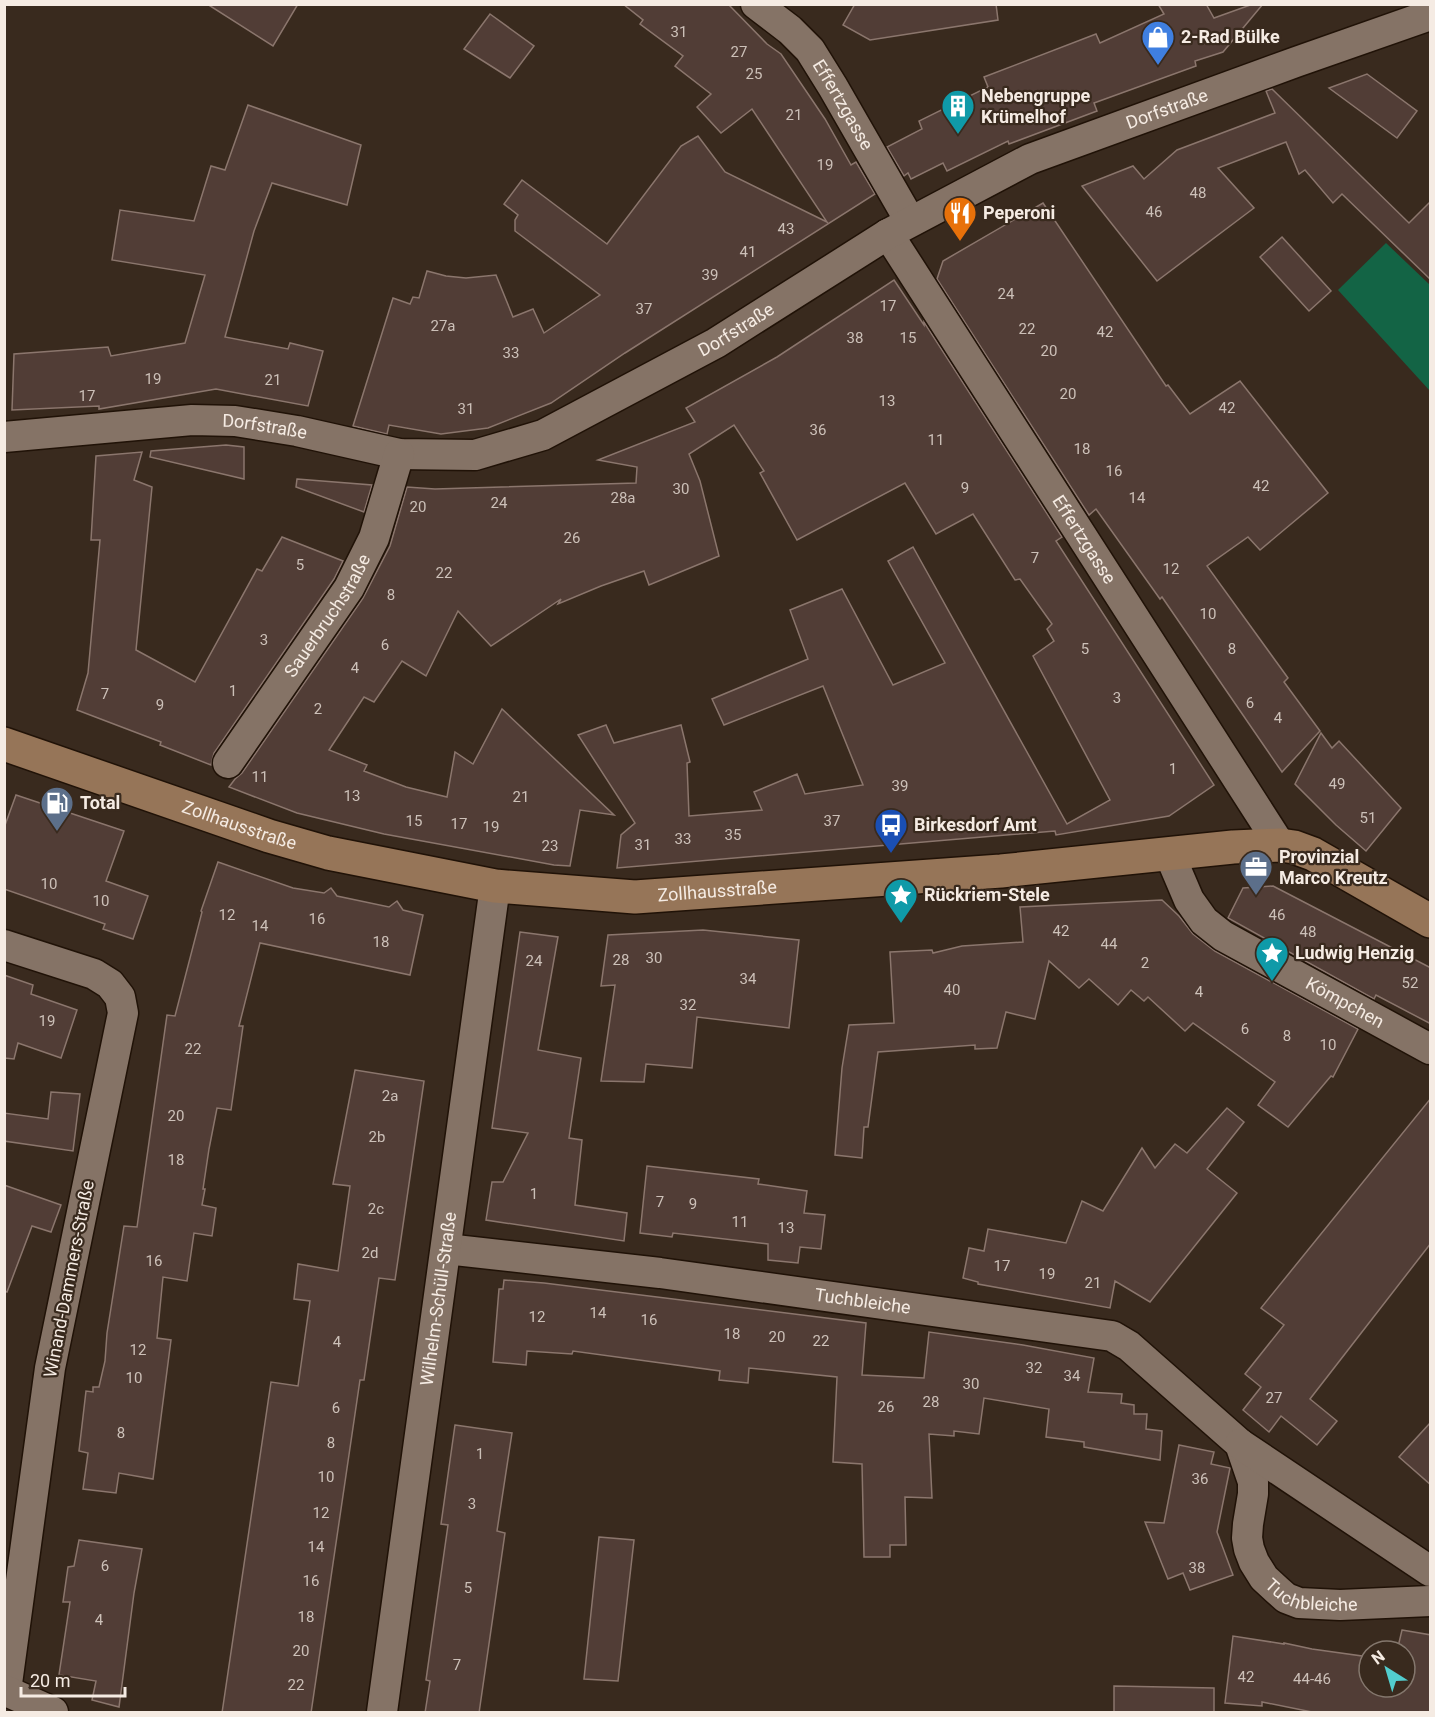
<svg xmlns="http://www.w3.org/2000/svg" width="1435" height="1717" font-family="Roboto,sans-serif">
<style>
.green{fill:#136445}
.building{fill:#513d36;stroke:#8b766d;stroke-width:1.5}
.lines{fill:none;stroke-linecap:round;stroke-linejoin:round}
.street-casing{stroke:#201207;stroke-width:33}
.secondary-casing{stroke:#201207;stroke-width:36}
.street{stroke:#857366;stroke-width:30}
.secondary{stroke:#967558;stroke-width:33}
.labels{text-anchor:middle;stroke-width:4.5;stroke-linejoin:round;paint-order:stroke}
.number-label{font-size:15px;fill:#ccc0b8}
.poi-label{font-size:18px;font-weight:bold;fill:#f5ebe3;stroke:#392a1e;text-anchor:start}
.street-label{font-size:18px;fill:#f5ebe3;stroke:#392a1e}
</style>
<rect width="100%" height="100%" fill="#392a1e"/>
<path class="green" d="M1386,243L1430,285V391L1338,290Z"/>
<g class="building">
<path d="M207,4H298L273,46Z"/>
<path d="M623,4H728L767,44L781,54L825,119L851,165L856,162L875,194L625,353L551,403L488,428L441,434L389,425L387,434L353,426L393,298L410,304L413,297L419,298L427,271L446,276L466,278L496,275L513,317L533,309L544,333L600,295L515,231V220L518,215L504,204L522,180L607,244L681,146L698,136L725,172L827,222L752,109L721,133L697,107L711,94L675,66L683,56L640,24L643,20Z"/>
<path d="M855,4H996L998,20L870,40L843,25Z"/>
<path d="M1158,4H1206L1214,18L1253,4H1263L1223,52L1195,61L1196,66L1094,103L1097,111L1009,144L1008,141L947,171L943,163L911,179L908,173L904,176L887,147L922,129L919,121L988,87L984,77L1096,34L1100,43L1164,14Z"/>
<path d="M490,14L534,46L510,78L464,49Z"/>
<path d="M1367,74L1417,111L1397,138L1329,88Z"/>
<path d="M1272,89L1409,223L1431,201V280L1342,194L1333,203L1305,170L1299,174L1286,142L1218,168L1254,208L1157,281L1082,186L1133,166L1144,179L1177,150L1275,113L1266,91Z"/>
<path d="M248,105L361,145L347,205L272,183L254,231L225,337L288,349L290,343L323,351L308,406L216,389L99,409V406L12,410L14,354L108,347L111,356L185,343L205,275L112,260L120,210L194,221L211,166L225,170Z"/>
<path d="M1043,203L1166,386L1168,385L1190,414L1240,381L1328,493L1260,550L1248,537L1207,566L1288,678L1284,682L1320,731L1282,772L1162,597L1160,599L1096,509L1089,515L937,279L943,261Z"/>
<path d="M1282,237L1331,291L1309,311L1260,257Z"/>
<path d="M894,280L924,325V322L1062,537L1056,541L1214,785L1169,816L1056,835L1055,831L1031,833L617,868L621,835L635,823L578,735L606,725L614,743L681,725L690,762L687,763L689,816L762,810L754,792L797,774L805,794L863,785L823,686L724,725L712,699L808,659L790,610L842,589L893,685L945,663L888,561L913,547L1067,824L1110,800L1033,656L1054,641L1047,629L1052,624L1020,579L1015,580L973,514L936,534L905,483L797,540L760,473L764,471L734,425L689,454L700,481L719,556L649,585L644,571L601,586L558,604L561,599L491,646L458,611L426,676L402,661L374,702L364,697L329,750L367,765L364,771L406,787L447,797L455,752L473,764L502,709L614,815L580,810L570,866L554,865L384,834L297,813L229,787L235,779L242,773L363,598L390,546L407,487L435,489L636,483L637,467L598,460L695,422L686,408L777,357Z"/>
<path d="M226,445L244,447V479L150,457L151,451Z"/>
<path d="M142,452L134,480L152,487L136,650L195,682L257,569L262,571L282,537L343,561L334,579L214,753L211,765L160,745L161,742L77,710L88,673L100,540H91L96,456Z"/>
<path d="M297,479L372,485L364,512L296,487Z"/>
<path d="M1321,733L1332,748L1339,741L1401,808L1366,851L1336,825L1295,784Z"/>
<path d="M16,795L124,831L106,881L148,896L133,939L103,929L105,924L4,889V828Z"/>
<path d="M218,862L293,888L324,893L331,888L337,896L389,907L397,901L403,910L423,915L410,975L260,943L239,1026H243L231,1110L217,1108L209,1149L203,1189H205L202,1205L216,1208L212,1236L194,1233L187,1281L163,1277L157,1338L171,1340L153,1479L119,1473L116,1493L83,1489L88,1453L79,1451L86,1391L93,1392V1387H99L105,1361L107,1333L124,1226L137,1227L167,1015L175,1016L202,912L201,911Z"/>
<path d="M1273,886L1431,968V1024L1376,995L1374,999L1228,918L1243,888Z"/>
<path d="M1162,900L1179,916L1193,934L1215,951L1358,1029L1333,1077L1331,1076L1288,1127L1258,1105L1275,1082L1193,1023L1185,1031L1148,997L1144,1001L1131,990L1118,1005L1089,979L1079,988L1049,961L1035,1019L1006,1012L997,1048L975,1049V1045L878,1052L868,1127H864L862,1158L835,1155L842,1068L849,1025L894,1023L890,952L932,950L933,953L962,946L1023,942L1020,907Z"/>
<path d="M703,930L799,940L789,1028L697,1017L692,1068L646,1064L644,1082L601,1081L615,985L601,986L608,935Z"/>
<path d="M520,932L558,937L538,1050L581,1058L569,1138L582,1140L575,1205L627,1213L624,1241L486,1220L492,1182H503L528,1133L492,1128Z"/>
<path d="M4,975L33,985L31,994L77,1010L61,1058L18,1043L14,1059L4,1058Z"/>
<path d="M355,1070L424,1081L395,1280L379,1278L364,1380H360L311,1713H222L271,1382L298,1386L310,1301L294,1299L298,1264L338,1271L350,1186L333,1184Z"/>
<path d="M51,1092L80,1094L73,1151L4,1141V1113L48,1119Z"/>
<path d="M1431,1098V1243L1310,1399L1337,1421L1317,1445L1281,1416L1269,1432L1243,1410L1261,1387L1245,1374L1284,1325L1261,1308Z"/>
<path d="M1227,1108L1244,1122L1207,1169L1237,1193L1150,1302L1115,1281L1110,1308L978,1284V1282L963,1278L969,1248L984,1251L988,1229L1066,1243L1082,1201L1103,1211L1142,1148L1155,1168L1175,1144L1187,1153Z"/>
<path d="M647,1166L759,1179L758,1184L807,1191L804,1213L825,1215L821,1249L800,1247L798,1263L768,1260V1244L673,1233L672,1237L640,1233Z"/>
<path d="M4,1185L61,1205L51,1232L32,1226L7,1292L4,1291Z"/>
<path d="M504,1280L544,1283L866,1323L862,1375L924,1378L929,1332L1023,1345L1094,1358L1088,1392L1122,1394L1121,1403L1134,1405V1414H1147L1146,1429L1162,1431L1160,1460L1084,1447V1442L1046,1437L1049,1409L984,1398L979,1434L954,1431V1436L929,1434L932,1498L905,1497L906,1545H890V1557H864L862,1464L833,1462L837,1377L749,1368L748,1383L719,1380L720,1371L573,1351L572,1354L527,1351L526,1365L493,1362L499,1289H503Z"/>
<path d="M1431,1422V1485L1399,1457Z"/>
<path d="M455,1425L512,1433L497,1531L505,1533L479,1713H425L430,1681L426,1680L448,1525L441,1524Z"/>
<path d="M1179,1445L1214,1452L1211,1464L1230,1468L1217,1532L1233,1575L1190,1590L1183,1573L1168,1579L1145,1522L1164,1523Z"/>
<path d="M599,1537L634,1540L618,1681L584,1679Z"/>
<path d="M79,1540L142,1549L134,1593L119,1707L92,1700L96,1681L59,1675L70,1602H63L68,1567L74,1566Z"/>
<path d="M1402,1630L1431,1635V1713H1317L1262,1702V1706L1225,1703L1233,1636L1284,1644V1643L1312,1649L1369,1657V1687H1405V1651H1397Z"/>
<path d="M1114,1686L1214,1688V1713H1114Z"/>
</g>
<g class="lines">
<defs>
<g id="street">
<path id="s1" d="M756,4L790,30L810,50L833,87L910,221"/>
<path id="s2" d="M888,234L1280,845"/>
<path id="s3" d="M4,437L192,420L235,421L297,431L399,454L475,455L543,435L716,343L888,234L1030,159L1296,62L1430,15"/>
<path id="s4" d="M228,763L349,588L374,538L399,454"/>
<path id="s5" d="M1169,853L1189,900L1204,921L1223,936L1430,1049"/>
<path d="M4,945L94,974L110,984L120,997L123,1013L50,1368L6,1691"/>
<path id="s6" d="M446,1249L660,1273L1112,1336L1129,1346L1240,1444L1253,1482V1494L1248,1524L1247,1538L1249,1549L1254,1562L1264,1578L1277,1590L1286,1598L1299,1603L1340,1605L1430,1601"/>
<path d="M1240,1444L1430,1571"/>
<path d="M4,1690L53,1712"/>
<path id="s7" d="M382,1712L495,886"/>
</g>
<g id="secondary">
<path id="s8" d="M4,744L269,836L328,853L495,886L635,897L1001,871L1233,847L1280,845L1294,847L1313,854L1430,921"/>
</g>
</defs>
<use href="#street" class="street-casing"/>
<use href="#secondary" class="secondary-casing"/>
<use href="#street" class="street"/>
<use href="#secondary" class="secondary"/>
</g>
<defs>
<symbol id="shop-pin" viewBox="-11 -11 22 30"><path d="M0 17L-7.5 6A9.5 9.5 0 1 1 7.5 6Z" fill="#3f7fe0" stroke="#392a1e"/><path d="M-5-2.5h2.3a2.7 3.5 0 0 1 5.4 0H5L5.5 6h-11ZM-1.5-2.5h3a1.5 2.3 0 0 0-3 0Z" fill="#fff"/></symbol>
<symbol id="building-pin" viewBox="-11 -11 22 30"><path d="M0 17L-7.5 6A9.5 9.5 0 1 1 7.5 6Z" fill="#0f9aa8" stroke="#392a1e"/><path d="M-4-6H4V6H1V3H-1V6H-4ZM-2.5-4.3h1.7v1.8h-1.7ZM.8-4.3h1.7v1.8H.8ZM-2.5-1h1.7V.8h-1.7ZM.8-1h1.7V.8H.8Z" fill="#fff"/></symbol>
<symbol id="restaurant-pin" viewBox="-11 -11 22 30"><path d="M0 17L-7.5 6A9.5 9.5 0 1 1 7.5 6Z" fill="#e8710a" stroke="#392a1e"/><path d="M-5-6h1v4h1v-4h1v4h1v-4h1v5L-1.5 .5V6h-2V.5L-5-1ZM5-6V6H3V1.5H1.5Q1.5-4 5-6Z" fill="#fff"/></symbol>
<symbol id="fuel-pin" viewBox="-11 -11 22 30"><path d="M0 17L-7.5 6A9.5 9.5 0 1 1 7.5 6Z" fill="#5c6f8a" stroke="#392a1e"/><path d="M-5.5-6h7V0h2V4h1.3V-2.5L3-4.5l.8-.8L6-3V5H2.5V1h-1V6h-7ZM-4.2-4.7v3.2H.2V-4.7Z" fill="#fff"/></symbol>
<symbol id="bus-pin" viewBox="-11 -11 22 30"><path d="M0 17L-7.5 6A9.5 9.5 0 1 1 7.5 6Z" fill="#1a4fb4" stroke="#392a1e"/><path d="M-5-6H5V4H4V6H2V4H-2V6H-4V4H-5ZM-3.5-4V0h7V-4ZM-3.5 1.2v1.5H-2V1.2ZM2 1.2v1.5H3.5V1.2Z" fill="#fff"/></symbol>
<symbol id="office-pin" viewBox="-11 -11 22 30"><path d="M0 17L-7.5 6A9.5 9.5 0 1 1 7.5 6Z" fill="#5c6f8a" stroke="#392a1e"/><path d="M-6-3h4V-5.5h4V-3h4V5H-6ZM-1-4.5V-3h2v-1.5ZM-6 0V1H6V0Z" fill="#fff"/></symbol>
<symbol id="sight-pin" viewBox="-11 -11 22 30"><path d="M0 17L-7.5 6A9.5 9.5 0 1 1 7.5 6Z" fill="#0f9aa8" stroke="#392a1e"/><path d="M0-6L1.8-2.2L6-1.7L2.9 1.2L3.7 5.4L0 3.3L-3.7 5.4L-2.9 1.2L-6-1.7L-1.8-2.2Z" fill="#fff"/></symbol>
</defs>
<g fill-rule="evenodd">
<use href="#shop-pin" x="1139" y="18" width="38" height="52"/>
<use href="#building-pin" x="939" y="87" width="38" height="52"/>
<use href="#restaurant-pin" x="941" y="194" width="38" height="52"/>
<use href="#fuel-pin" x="38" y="784" width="38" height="52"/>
<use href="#bus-pin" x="872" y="806" width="38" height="52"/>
<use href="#office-pin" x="1237" y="848" width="38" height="52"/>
<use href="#sight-pin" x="882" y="876" width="38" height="52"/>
<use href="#sight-pin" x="1253" y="934" width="38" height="52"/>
</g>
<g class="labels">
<g class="number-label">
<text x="679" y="37">31</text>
<text x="739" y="57">27</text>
<text x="754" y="79">25</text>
<text x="794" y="120">21</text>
<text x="825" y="170">19</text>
<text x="1198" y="198">48</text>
<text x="1154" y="217">46</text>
<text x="786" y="234">43</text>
<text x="748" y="257">41</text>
<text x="710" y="280">39</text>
<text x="1006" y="299">24</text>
<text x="888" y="311">17</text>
<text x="644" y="314">37</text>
<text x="443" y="331">27a</text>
<text x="1027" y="334">22</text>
<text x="1105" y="337">42</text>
<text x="855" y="343">38</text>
<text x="908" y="343">15</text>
<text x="1049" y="356">20</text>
<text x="511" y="358">33</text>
<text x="153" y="384">19</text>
<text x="273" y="385">21</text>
<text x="1068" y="399">20</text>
<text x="87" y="401">17</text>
<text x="887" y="406">13</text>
<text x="1227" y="413">42</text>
<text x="466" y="414">31</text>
<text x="818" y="435">36</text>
<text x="936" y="445">11</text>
<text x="1082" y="454">18</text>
<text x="1114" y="476">16</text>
<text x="1261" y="491">42</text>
<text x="965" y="493">9</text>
<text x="681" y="494">30</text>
<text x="623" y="503">28a</text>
<text x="1137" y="503">14</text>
<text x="499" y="508">24</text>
<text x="418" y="512">20</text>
<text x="572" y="543">26</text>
<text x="1035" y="563">7</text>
<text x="300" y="570">5</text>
<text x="1171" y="574">12</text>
<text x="444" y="578">22</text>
<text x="391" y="600">8</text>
<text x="1208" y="619">10</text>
<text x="264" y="645">3</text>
<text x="385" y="650">6</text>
<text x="1085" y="654">5</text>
<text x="1232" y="654">8</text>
<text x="355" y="673">4</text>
<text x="233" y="696">1</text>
<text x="105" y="699">7</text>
<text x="1117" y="703">3</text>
<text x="1250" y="708">6</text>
<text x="160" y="710">9</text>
<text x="318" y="714">2</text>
<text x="1278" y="723">4</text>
<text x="1173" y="774">1</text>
<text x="260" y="782">11</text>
<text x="1337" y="789">49</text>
<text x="900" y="791">39</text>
<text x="352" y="801">13</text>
<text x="521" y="802">21</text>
<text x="1368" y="823">51</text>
<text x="414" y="826">15</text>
<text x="832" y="826">37</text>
<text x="459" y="829">17</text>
<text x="491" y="832">19</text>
<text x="733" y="840">35</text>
<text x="683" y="844">33</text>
<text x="643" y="850">31</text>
<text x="550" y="851">23</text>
<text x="49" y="889">10</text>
<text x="101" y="906">10</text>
<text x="227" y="920">12</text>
<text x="1277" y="920">46</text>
<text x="317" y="924">16</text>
<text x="260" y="931">14</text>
<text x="1061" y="936">42</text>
<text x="1308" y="937">48</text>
<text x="381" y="947">18</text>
<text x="1109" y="949">44</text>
<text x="654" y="963">30</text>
<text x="621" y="965">28</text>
<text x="534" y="966">24</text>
<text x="1145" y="968">2</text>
<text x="748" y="984">34</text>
<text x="1410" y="988">52</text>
<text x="952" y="995">40</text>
<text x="1199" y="997">4</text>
<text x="688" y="1010">32</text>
<text x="47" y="1026">19</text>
<text x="1245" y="1034">6</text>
<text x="1287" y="1041">8</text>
<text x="1328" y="1050">10</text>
<text x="193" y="1054">22</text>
<text x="390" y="1101">2a</text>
<text x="176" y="1121">20</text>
<text x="377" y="1142">2b</text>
<text x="176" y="1165">18</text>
<text x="534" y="1199">1</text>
<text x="660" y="1207">7</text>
<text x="693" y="1209">9</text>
<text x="376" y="1214">2c</text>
<text x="740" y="1227">11</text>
<text x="786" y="1233">13</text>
<text x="370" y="1258">2d</text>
<text x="154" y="1266">16</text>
<text x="1002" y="1271">17</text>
<text x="1047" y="1279">19</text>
<text x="1093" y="1288">21</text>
<text x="598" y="1318">14</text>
<text x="537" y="1322">12</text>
<text x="649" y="1325">16</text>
<text x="732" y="1339">18</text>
<text x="777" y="1342">20</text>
<text x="821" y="1346">22</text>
<text x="337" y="1347">4</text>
<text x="138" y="1355">12</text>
<text x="1034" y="1373">32</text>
<text x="1072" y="1381">34</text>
<text x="134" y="1383">10</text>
<text x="971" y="1389">30</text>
<text x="1274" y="1403">27</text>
<text x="931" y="1407">28</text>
<text x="886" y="1412">26</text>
<text x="336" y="1413">6</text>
<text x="121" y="1438">8</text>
<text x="331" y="1448">8</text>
<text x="480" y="1459">1</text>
<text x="326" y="1482">10</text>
<text x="1200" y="1484">36</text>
<text x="472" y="1509">3</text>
<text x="321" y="1518">12</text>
<text x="316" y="1552">14</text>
<text x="105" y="1571">6</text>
<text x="1197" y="1573">38</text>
<text x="311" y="1586">16</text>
<text x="468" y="1593">5</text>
<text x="306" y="1622">18</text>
<text x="99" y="1625">4</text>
<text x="301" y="1656">20</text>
<text x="457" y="1670">7</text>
<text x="1246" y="1682">42</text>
<text x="1312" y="1684">44-46</text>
<text x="296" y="1690">22</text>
</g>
<g class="poi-label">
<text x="1181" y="43">2-Rad Bülke</text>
<text x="981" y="102">Nebengruppe<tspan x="981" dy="21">Krümelhof</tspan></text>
<text x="983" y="219">Peperoni</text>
<text x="80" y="809">Total</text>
<text x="914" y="831">Birkesdorf Amt</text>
<text x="1279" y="863">Provinzial<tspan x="1279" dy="21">Marco Kreutz</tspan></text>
<text x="924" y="901">Rückriem-Stele</text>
<text x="1295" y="959">Ludwig Henzig</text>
</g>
<g class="street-label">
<text dy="6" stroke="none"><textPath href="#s1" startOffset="135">Effertzgasse</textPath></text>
<text dy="6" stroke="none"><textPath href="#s3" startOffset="1252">Dorfstraße</textPath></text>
<text dy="6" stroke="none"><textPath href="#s3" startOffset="766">Dorfstraße</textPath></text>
<text dy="6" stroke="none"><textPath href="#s3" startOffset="262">Dorfstraße</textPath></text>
<text dy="6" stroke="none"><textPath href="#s2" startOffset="363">Effertzgasse</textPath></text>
<text dy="6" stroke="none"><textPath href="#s4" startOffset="178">Sauerbruchstraße</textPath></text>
<text dy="6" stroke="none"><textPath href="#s8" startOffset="249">Zollhausstraße</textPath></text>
<text dy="6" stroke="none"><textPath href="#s8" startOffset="735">Zollhausstraße</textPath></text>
<text dy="6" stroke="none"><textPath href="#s5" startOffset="240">Kömpchen</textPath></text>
<text transform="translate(69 1279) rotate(-79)" y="6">Winand-Dammers-Straße</text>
<text dy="6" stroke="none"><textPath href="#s7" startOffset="417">Wilhelm-Schüll-Straße</textPath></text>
<text dy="6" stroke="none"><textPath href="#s6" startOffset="420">Tuchbleiche</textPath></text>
<text dy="6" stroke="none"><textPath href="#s6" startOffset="1034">Tuchbleiche</textPath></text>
</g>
</g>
<rect width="1435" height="1717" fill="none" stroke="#f5ebe3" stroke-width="12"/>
<g transform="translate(1387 1669) rotate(323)"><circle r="28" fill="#392a1e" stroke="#84776d" stroke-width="1.5"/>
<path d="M0-4.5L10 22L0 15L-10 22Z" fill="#52cdce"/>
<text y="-9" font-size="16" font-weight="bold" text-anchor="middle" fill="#f5ebe3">N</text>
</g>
<path d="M21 1687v9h104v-9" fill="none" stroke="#f5ebe3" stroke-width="3"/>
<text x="30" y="1687" font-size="18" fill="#f5ebe3" stroke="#392a1e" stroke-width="4.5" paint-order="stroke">20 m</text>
</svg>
